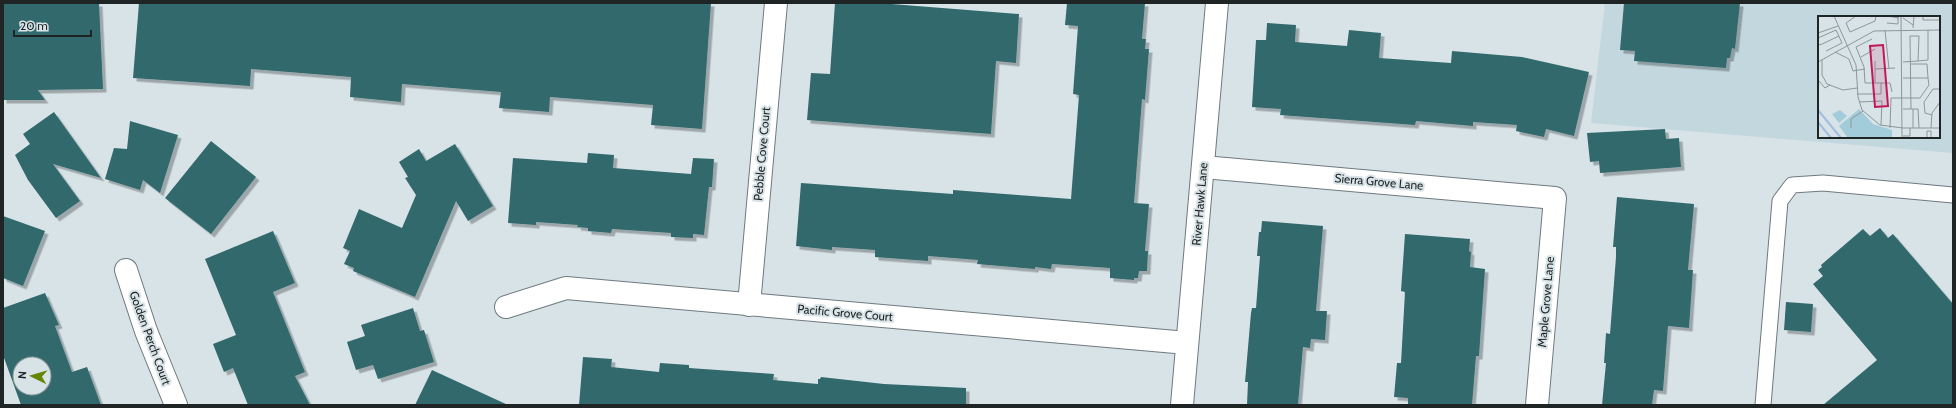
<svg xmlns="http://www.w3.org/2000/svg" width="1956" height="408" font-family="Cabin,sans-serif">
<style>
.built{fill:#c3d7de;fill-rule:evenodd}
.building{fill:#32696c;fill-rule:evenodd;filter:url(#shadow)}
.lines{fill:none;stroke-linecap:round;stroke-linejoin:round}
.service-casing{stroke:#6f7a7e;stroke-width:17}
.minor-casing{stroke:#6f7a7e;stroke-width:24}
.service{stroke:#fff;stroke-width:15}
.minor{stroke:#fff;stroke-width:22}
.labels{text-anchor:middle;stroke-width:4;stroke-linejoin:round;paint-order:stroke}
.street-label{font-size:12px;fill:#1f2425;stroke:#d7e3e7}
.inset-river{fill:none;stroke:#a5bce1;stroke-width:2}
.inset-road{fill:none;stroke:#8d9799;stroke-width:1}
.view{fill:#c2185b;fill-opacity:0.15;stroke:#c2185b;stroke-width:2}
.inset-edge{fill:none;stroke:#1f2425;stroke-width:2}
</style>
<defs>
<filter id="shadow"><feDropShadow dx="3.5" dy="3.5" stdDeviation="0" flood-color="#0004"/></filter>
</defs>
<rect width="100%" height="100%" fill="#d7e3e7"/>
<path class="built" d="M1605,3H1953V153L1591,123ZM1819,17H1939V137H1819Z"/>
<g class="building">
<path d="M3,3H99L103,89L38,90L45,100H3Z"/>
<path d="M139,3H711L702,129L651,125L653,105L550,97L549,112L499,108L501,92L402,84L401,102L350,97L351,77L251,69L250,86L133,78Z"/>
<path d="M835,3H879L1019,14L1016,63L996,61L991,134L807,120L811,73L830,74Z"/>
<path d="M1067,3H1145L1142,39H1146L1145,49H1149L1145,100L1142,99L1134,203L1149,204L1145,251H1148L1147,271H1139L1138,278H1134V280L1110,278V268L1052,264L1051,269L1035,267V269L977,264L978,260L928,256V261L875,257V250L832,247V250L796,246L801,183L953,194V190L1071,199L1079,95L1073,94L1078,26L1065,25Z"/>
<path d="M1624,3H1740L1735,49L1732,48L1730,58H1727L1726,68L1634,61L1635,51L1620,50Z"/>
<path d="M1267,23L1296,25L1295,42L1347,46L1349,30L1381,33L1379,58L1451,63L1452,51L1522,57L1589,72L1574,136L1546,129L1544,137L1516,131L1517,125L1473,122V126L1416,121L1415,125L1280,115L1281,109L1252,107L1256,40H1266Z"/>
<path d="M54,112L101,178L53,164L80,201L56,218L28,180L15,155L30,144L23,134Z"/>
<path d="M130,121L178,135L160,193L143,180L140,190L105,179L114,148L127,149Z"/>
<path d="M1665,129L1666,139L1679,138L1681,167L1600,173L1599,161L1590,162L1587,133Z"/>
<path d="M211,141L256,177L211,234L165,198Z"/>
<path d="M455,144L493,206L468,221L456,201L415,297L353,271L354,268L344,264L350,251L343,248L359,209L402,228L416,195L405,178L408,177L399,162L419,149L426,161Z"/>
<path d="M588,153L614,155L613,168L691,174L693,158L714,159L712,187H709L704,235L693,234V238L671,237V233L612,229L611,233L588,231V228L577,227L578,225L536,222V225L508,223L513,158L587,163Z"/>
<path d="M1617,197L1694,204L1688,270H1693L1689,328L1668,326L1663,391L1654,390L1652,405H1602L1606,363H1604L1606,333L1610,334L1616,257V247H1613Z"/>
<path d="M3,216L45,231L23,286L3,278Z"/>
<path d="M1262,221L1323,226L1316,311H1327L1325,340L1311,339L1310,348L1303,347L1298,405H1247L1248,382H1245L1251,313L1252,308H1256L1260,256H1257L1259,232H1261Z"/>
<path d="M1880,228L1888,238L1893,234L1953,304V405H1823L1877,360L1813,284L1823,276L1818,270L1822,267L1821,265L1863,229L1870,236Z"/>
<path d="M273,231L295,283L273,292L305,372L295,376L310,405H248L233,368L224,372L213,344L236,335L205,259Z"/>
<path d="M1405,234L1470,239L1469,251L1471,252L1470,267L1485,269L1479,356H1476L1472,405H1408V398L1394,397L1397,363H1401L1405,292L1401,291Z"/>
<path d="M45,293L59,325L55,326L72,372L87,367L101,405H21L3,355V308ZM20,364H44V388H20Z"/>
<path d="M1786,302L1813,304L1811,332L1784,330Z"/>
<path d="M413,308L420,331L424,330L434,362L378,379L373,365L356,370L347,342L365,336L361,325Z"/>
<path d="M583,357L612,359L611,367L659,372L660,363L689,365V368L774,374L773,380L818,384V379H820L821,377L884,384L966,388V405H579Z"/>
<path d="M432,370L508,405H415Z"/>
</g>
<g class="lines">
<defs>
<path id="service" d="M1763,405L1780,201L1792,185L1823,183L1953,195"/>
<g id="minor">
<path d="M1203,167L1555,198L1537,405"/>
<path d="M126,270L146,331L176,405"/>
<path d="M749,305L776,3"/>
<path d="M506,307L566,288L1187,343"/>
<path d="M1182,405L1217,3"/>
</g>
</defs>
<use href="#service" class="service-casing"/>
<use href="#minor" class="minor-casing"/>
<use href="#service" class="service"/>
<use href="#minor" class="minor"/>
</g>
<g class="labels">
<g class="street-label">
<text transform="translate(762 154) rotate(-85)" y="4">Pebble Cove Court</text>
<text transform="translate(1379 182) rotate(5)" y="4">Sierra Grove Lane</text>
<text transform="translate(1200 204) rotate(-85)" y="4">River Hawk Lane</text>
<text transform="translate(1546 302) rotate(-85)" y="4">Maple Grove Lane</text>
<text transform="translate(845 313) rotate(5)" y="4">Pacific Grove Court</text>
<text transform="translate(150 338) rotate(70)" y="4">Golden Perch Court</text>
</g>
</g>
<g transform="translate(1818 16)">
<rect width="122" height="122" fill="#d7e3e7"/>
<path d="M41,93L55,108L74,114V122H30L21,110ZM22,94L29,100L21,107L14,98Z" fill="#a3ccda"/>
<path class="inset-river" d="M0,94L23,122M0,106L13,122"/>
<path class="inset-road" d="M16,0L38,49L40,81L44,94L62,109L85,112M38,0L28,7L32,16L57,5L58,0M69,0L81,2M83,0L84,122M105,0V4H122M85,2L95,9M69,7L80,8V0M95,12L96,0M67,14L71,53M0,17L20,10M0,22L18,14L24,27L8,35M54,23L38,31L46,51L47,67H72L74,76M0,27L2,29L21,20M17,36L31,43M43,41L57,33M31,43L35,55L47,53M4,44V59L9,68L25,74L39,72M57,45V67M100,45L110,44V14M0,46L56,15L122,14M85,46L100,45L101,20M93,48H109L110,62M57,53L77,52M0,64L7,72L12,69M39,78H63V67M41,86L64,85L63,109M85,93H100L101,112M93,93L92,20H101M95,93V112M114,99L107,97L106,86L115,73H122M33,112V103L45,95M72,112L73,82H102L111,69L110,62H85M85,112H122M113,112L114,97L122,86M85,120H92V112M109,122V115H113V122"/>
<path class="view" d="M65,29L70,90L57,91L52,30Z"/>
<rect width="122" height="122" class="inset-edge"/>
</g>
<rect width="1956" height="408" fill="none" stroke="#1f2425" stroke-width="8"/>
<g transform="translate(32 376) rotate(275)"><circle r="19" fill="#d7e3e7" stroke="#8d9799"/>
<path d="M0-3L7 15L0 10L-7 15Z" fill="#658601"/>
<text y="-6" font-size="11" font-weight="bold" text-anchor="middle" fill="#1f2425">N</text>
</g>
<path d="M14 30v6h77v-6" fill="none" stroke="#1f2425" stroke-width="2"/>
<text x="20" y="30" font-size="12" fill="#1f2425" stroke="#d7e3e7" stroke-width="3" paint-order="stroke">20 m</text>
</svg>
